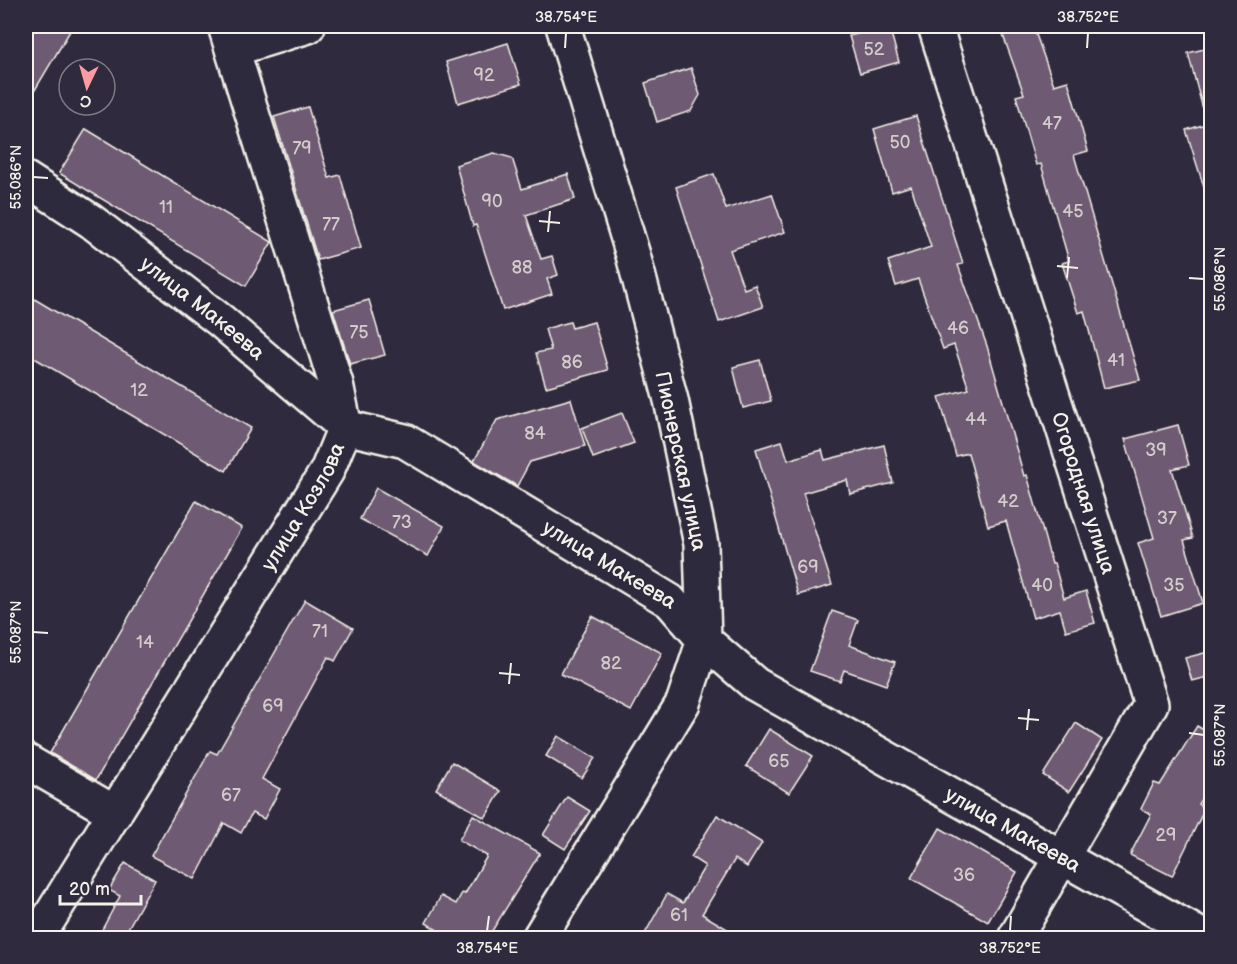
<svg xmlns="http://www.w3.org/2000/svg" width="1237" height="964" font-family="'Balsamiq Sans',sans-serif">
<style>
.building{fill:#6e5a72;stroke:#f4f1e8;stroke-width:1.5}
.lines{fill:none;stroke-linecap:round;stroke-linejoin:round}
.minor-casing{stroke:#f4f1e8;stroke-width:38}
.minor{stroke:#2f2a3d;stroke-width:33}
.ticks{fill:none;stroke:#f4f1e8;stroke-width:2}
.labels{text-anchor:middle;stroke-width:4.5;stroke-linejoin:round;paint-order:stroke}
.number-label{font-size:18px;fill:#d2cbca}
.street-label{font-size:21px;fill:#f4f1e8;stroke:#2f2a3d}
.neatline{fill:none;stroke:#f4f1e8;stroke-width:2}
.ticks-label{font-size:15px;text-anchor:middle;fill:#f4f1e8}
</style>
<rect width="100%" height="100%" fill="#2f2a3d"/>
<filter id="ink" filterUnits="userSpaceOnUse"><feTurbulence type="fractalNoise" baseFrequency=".0167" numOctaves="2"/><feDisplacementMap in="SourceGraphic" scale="12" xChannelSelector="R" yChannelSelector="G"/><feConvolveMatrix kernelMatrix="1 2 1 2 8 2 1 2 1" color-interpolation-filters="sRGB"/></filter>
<g filter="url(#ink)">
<g class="building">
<path d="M26,26H73L26,105Z"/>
<path d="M889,26L899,62L860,73L849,36Z"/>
<path d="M1030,26H1033L1054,85L1068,81L1088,151L1074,155L1140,380L1104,388L1084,311L1078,313L1062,263L1069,261L1041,164L1036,165L1016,96L1024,94L1003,35Z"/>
<path d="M508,43L521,84L458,103L446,62Z"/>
<path d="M1212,47V112L1204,113L1188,53Z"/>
<path d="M691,68L700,95L691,111L657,122L645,83Z"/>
<path d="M308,107L329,178L340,175L361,248L318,260L274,117Z"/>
<path d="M916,116L963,264L958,265L987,346L1024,476L1027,475L1052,564L1054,563L1064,598L1086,591L1095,623L1066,631L1060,610L1033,618L1006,521L988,526L968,453L956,456L939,397L969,389L954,345L943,349L918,279L896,286L888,261L931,247L911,186L892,192L874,129Z"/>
<path d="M1212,122V196L1207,197L1186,130Z"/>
<path d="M86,129L272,242L246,286L59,173Z"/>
<path d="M494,153L512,158L522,189L568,174L575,199L526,215L541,259L552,256L558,275L547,279L552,294L503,310L476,225L473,226L456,165Z"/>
<path d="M714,174L726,209L772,194L785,232L730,250L744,289L755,285L763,307L719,322L676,187Z"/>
<path d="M26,294L251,428L226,471L26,353Z"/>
<path d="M369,300L385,355L350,364L333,310Z"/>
<path d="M570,322L572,328L594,322L608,370L546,387L536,353L551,350L545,329Z"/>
<path d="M760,360L771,401L743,408L733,367Z"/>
<path d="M571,399L585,446L530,462L517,486L474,461L497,420Z"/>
<path d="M622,413L634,443L593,458L582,428Z"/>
<path d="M1178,425L1189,465L1172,469L1193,538L1184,540L1203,603L1161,616L1138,543L1154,538L1125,439Z"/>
<path d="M782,441L788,460L822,450L825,460L884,445L893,483L850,494L847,480L803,493L832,585L798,595L756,449Z"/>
<path d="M376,488L444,526L428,556L360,519Z"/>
<path d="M196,501L242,528L96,780L50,753Z"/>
<path d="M305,600L353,628L335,661L328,657L262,779L280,789L264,819L252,813L241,833L224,823L195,879L151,856L210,751L217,754Z"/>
<path d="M832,611L858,620L849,645L895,662L886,685L844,670L840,681L810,671Z"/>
<path d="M592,616L662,653L631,711L561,674Z"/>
<path d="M1212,651V676L1192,681L1185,658Z"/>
<path d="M1076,723L1102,740L1069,792L1043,775Z"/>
<path d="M1197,726L1212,735V783L1198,804L1205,808L1172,876L1130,855L1151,814L1141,809L1154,783L1160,785Z"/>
<path d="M769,729L813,756L789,793L746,766Z"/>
<path d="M558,736L595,758L582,778L546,756Z"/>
<path d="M452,762L501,791L485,818L436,789Z"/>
<path d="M567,797L590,811L565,849L543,835Z"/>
<path d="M473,815L540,853L487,939H452L426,923L441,896L456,904L462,893L465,894L487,856L459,840Z"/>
<path d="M717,815L762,843L747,867L735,859L702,914L744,939H642L667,894L683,903L705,866L691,857Z"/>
<path d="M940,828L1017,872L988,922L911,878Z"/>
<path d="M125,863L155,880L122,939H97L120,896L109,890Z"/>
</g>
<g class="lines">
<defs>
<g id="minor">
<path id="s1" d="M935,26L1151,704L1015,938"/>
<path d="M234,49L308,26"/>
<path id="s2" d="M26,179L91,221L221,321L345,427L405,441L670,601L704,640L755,684L1205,938"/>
<path d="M26,761L115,813"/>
<path id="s3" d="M37,938L327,471L345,427L336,384L225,26"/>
<path d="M539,938L683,703L704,640L701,544L671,400L633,255L563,26"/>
</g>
</defs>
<use href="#minor" class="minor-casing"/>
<use href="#minor" class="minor"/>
</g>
</g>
<path class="ticks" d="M565,48L566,33M1087,48L1088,33M33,177L48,178M539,221L560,223M548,232L550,211M1057,266L1078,268M1067,278L1069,257M1189,278L1204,279M33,632L48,633M499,673L520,675M509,684L511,663M1018,718L1039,720M1027,730L1029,709M1189,733L1204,735M487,931L489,916M1010,931L1011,916"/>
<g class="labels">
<g class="number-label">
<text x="874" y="55">52</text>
<text x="484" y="81">92</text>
<text x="1052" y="129">47</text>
<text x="900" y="148">50</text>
<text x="302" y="154">79</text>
<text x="492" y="207">90</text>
<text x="166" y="213">11</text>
<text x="1073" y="217">45</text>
<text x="331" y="230">77</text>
<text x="522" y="273">88</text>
<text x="958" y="334">46</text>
<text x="359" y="338">75</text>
<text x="1116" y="366">41</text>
<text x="572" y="368">86</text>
<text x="139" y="396">12</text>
<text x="976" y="425">44</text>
<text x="535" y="439">84</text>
<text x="1156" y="456">39</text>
<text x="1008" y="507">42</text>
<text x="1167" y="524">37</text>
<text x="402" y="528">73</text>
<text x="808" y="573">69</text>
<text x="1042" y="591">40</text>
<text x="1174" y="591">35</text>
<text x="320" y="637">71</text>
<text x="145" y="648">14</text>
<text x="611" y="669">82</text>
<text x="273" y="712">69</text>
<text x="779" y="767">65</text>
<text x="231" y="801">67</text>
<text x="1166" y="841">29</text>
<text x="964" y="881">36</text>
<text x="679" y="921">61</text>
</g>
<g class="street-label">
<text dy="7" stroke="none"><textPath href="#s2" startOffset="219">улица Макеева</textPath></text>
<text transform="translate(681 461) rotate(78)" y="7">Пионерская улица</text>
<text dy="7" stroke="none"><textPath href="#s1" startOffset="490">Огородная улица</textPath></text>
<text dy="7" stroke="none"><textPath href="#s3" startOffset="507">улица Козлова</textPath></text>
<text dy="7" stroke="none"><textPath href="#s2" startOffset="705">улица Макеева</textPath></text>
<text dy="7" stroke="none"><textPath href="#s2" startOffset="1191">улица Макеева</textPath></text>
</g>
</g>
<rect width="1237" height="964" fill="none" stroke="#2f2a3d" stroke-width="66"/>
<g transform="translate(87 87) rotate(185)"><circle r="28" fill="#2f2a3d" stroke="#7e7a81" stroke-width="1.5"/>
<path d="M0-4.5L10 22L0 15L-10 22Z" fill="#ff9aa2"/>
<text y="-9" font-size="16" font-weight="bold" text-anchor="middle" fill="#f4f1e8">С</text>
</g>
<path d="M60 895v9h81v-9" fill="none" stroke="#f4f1e8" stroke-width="3"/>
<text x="69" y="895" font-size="18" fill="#f4f1e8" stroke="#2f2a3d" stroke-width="4.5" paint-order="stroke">20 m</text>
<rect x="33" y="33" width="1171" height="898" class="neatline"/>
<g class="ticks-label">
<text x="566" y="22">38.754°E</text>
<text x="1088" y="22">38.752°E</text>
<text transform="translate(16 177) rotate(-90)" y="5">55.086°N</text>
<text transform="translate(1220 279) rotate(-90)" y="5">55.086°N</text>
<text transform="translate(16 632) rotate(-90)" y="5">55.087°N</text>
<text transform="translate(1220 735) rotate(-90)" y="5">55.087°N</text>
<text x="487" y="953">38.754°E</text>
<text x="1010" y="953">38.752°E</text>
</g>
</svg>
